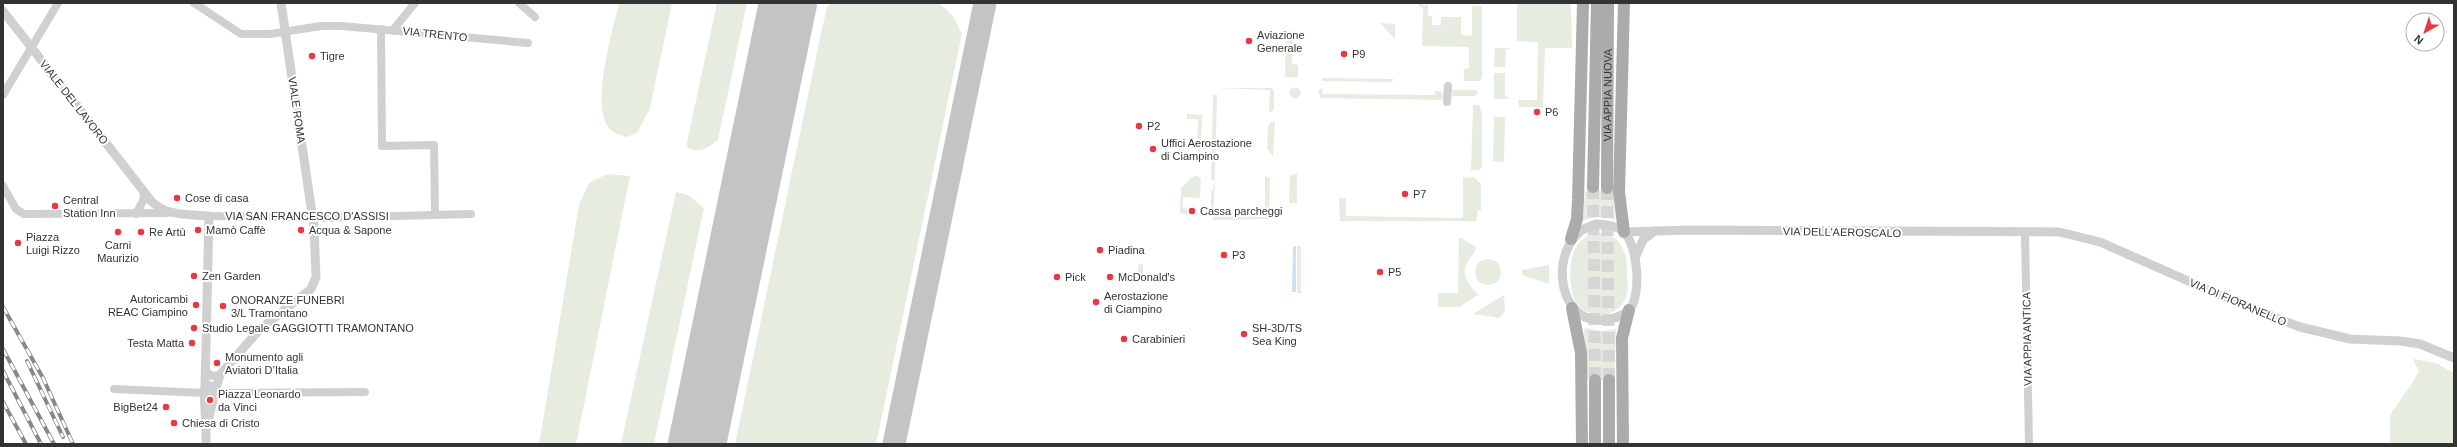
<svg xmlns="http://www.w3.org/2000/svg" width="2457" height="447" font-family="Helvetica,sans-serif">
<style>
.green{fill:#e6ecdf}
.water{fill:#cfe2ee}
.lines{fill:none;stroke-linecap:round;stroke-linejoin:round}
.taxiway{stroke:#c4c4c4;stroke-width:23}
.runway{stroke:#c4c4c4;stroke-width:58}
.primary-tunnel{stroke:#d6d6d6;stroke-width:12;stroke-dasharray:12 6;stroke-linecap:butt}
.minor{stroke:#d0d0d0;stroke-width:8}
.tertiary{stroke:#d0d0d0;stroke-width:9}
.primary{stroke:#ababab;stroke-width:12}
.rail-casing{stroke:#888;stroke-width:4}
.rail{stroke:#fff;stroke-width:2.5;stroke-dasharray:8;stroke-linecap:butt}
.poi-dot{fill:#e63946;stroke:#fff;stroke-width:1.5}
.labels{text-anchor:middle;stroke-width:4;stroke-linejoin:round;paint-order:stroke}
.street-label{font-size:11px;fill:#333;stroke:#fff}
.poi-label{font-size:11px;fill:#333;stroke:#fff;text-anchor:start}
</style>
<rect width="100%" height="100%" fill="#fff"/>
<g class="green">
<path d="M619,3H672L650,108L637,133L626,137C622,135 616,134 612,131C588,112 613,29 619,3Z"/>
<path d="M717,3H747L718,140C706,149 700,154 686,147Z"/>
<path d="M831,3H939L953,16L962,34L876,444H735L820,38L827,7Z"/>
<path d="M1517,3H1571L1572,48H1545L1543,107H1519L1518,100H1537L1538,42L1517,41Z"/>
<path d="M1419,4L1428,5V16H1432V25H1441V17H1461V35L1472,36V6H1482V77L1480,81H1464V69L1469,68V47L1422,46L1423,8L1419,7Z"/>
<path d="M1380,23L1395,24V39Z"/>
<path d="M1286,30L1293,31L1292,64L1298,65V77H1285Z"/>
<path d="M1495,48H1510L1506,50L1505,67H1494Z"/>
<path d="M1494,73H1505V96L1509,97L1508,99H1494Z"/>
<path d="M1322,78L1394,79L1391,82L1322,81Z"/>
<circle cx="1295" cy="93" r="5.5"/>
<path d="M1217,88H1272L1274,91V109L1269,113L1270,90Z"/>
<path d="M1323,88L1322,94L1434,95L1436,90L1441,92L1443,96L1442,100L1321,98L1318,91Z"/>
<path d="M1451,90H1476L1478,93L1475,96H1453Z"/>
<path d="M1213,95H1217L1214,210L1211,209V191H1213L1214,180H1211Z"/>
<path d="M1473,105H1479L1482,114V166L1479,170H1471Z"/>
<path d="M1187,114L1202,115L1200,159L1197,147L1198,119H1187Z"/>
<path d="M1494,117H1505L1504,162L1493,161Z"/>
<path d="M1275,120L1273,157L1267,148L1268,125Z"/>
<path d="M607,174L630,176L576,444H539L579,205L589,183Z"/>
<path d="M1297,174V203H1289L1290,175Z"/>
<path d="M1197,176L1201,179L1200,198L1183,197V208L1188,209L1187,214L1180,213L1181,188L1192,177Z"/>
<path d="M1265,176L1270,178L1269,219L1213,220L1211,213L1215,216H1259V210H1265Z"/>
<path d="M1474,177L1481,184V210H1478L1476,221H1340L1339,198H1346V216L1463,218V178Z"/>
<path d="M1613,190L1615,219L1598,217L1583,220L1585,191Z"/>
<path d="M676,192L688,195L704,208L654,444H621Z"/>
<path d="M1597,233C1622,234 1627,252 1627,273C1627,281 1629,289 1626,297C1621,312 1603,319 1588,312C1580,309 1574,301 1572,292C1568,268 1569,238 1597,233Z"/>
<path d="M1459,237L1476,247C1475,254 1471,256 1468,261C1459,276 1470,285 1478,295L1459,307H1438V293H1458Z"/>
<rect x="1297" y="246" width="4" height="47"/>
<circle cx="1488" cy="272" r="13"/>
<path d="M1139,263L1143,265V274L1140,276L1137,274Z"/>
<path d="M1549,265V284L1522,275V270Z"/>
<path d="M1504,295L1505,311L1499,318L1473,314Z"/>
<path d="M1586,328L1601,331L1616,329L1614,380L1586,379L1584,329Z"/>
<path d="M2413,359L2436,363L2454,373V444H2390V415L2413,382L2419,371Z"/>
</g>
<path class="water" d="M1293,246H1296V292H1292Z"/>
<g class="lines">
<g class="taxiway">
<path d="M788,4L789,3"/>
<path d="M894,444L985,3"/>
</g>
<path class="runway" d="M697,444L788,3"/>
<g class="primary-tunnel">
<path d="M1593,187L1595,380"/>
<path d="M1607,188L1609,380"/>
</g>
<g class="minor">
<path d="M194,3L241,34H270L321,26H342L528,43"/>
<path d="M519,3L535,17"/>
<path d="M381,29L382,146L434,145L435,214"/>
<path d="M393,30L415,3"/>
<path d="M3,95L58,3"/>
<path d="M1447,102L1448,86"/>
<path d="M3,186L16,209L24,214L167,213"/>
<path d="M136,214L143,201L144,193"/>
<path d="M209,216L322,218L471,214"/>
<path d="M2025,234L2029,444"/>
<path d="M206,372L213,376L220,375"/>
<path d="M114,389L205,393"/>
<path d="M215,393L365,392"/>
</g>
<g class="tertiary">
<path d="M3,11L152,202C169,217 188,214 209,216L205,388"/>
<path d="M1596,224C1605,224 1618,226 1624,232C1638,246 1642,296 1629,310C1623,316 1611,320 1604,320C1553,325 1547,236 1596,224Z"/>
<path d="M1624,232L1690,230L2059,232L2100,242L2229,299L2300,327L2350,339L2400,341L2420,344L2454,358"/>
<path d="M1635,258L1643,240L1655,231"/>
<path d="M215,391L220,375L259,330L311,289L316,277L314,227L281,3"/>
<path d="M205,393L213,396L215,393L214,388L209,385L204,390L206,429"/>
<path d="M206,444V429L215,393"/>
</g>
<g class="primary">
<path d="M1593,187L1597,3"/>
<path id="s1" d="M1607,188L1608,3"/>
<path d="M1624,232L1619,192L1624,3"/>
<path d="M1571,239L1577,219L1578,200L1583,3"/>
<path d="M1572,308L1581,353L1582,444"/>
<path d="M1595,444V380"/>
<path d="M1609,444V380"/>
<path d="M1623,444L1622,338L1629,310"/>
</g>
<defs>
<g id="rail">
<path d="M3,307L43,378L73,444"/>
<path d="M3,349L54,444"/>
<path d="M27,361L63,437"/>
<path d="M3,371L41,444"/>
<path d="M3,402L26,444"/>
</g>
</defs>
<use href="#rail" class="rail-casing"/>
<use href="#rail" class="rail"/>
</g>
<g class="poi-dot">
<circle cx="1249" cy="41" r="4"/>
<circle cx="1344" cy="54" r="4"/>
<circle cx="312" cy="56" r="4"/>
<circle cx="1537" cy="112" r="4"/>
<circle cx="1139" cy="126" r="4"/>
<circle cx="1153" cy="149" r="4"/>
<circle cx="1405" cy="194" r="4"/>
<circle cx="177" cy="198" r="4"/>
<circle cx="55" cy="206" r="4"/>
<circle cx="1192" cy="211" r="4"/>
<circle cx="198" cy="230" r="4"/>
<circle cx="301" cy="230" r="4"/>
<circle cx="118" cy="232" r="4"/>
<circle cx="141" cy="232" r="4"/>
<circle cx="18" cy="243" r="4"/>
<circle cx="1100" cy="250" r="4"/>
<circle cx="1224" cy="255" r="4"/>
<circle cx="1380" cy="272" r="4"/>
<circle cx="194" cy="276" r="4"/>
<circle cx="1057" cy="277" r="4"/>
<circle cx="1110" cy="277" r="4"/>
<circle cx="1096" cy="302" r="4"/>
<circle cx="196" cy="305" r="4"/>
<circle cx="223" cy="306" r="4"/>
<circle cx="194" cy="328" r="4"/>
<circle cx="1244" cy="334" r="4"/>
<circle cx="1124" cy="339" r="4"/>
<circle cx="192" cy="343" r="4"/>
<circle cx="217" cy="363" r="4"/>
<circle cx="210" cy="400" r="4"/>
<circle cx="166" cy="407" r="4"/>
<circle cx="174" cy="423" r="4"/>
</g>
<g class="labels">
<g class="street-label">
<text transform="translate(435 34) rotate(6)" y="4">VIA TRENTO</text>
<text dy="4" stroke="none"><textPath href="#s1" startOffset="93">VIA APPIA NUOVA</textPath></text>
<text transform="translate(74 102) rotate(52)" y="4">VIALE DEL LAVORO</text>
<text transform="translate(297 110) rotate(82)" y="4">VIALE ROMA</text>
<text x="307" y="220">VIA SAN FRANCESCO D'ASSISI</text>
<text transform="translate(1842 232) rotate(1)" y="4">VIA DELL'AEROSCALO</text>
<text transform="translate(2238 302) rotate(23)" y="4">VIA DI FIORANELLO</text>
<text transform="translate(2027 339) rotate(-91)" y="4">VIA APPIA ANTICA</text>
</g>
<g class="poi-label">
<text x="1257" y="39">Aviazione<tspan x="1257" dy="13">Generale</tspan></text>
<text x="1352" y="58">P9</text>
<text x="320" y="60">Tigre</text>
<text x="1545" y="116">P6</text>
<text x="1147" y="130">P2</text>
<text x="1161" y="147">Uffici Aerostazione<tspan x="1161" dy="13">di Ciampino</tspan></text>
<text x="1413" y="198">P7</text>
<text x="185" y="202">Cose di casa</text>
<text x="63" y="204">Central<tspan x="63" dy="13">Station Inn</tspan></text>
<text x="1200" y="215">Cassa parcheggi</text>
<text x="206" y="234">Mamò Caffè</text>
<text x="309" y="234">Acqua &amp; Sapone</text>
<text x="149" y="236">Re Artù</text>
<text x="26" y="241">Piazza<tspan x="26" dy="13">Luigi Rizzo</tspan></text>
<text x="118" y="249" text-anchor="middle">Carni<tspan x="118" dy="13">Maurizio</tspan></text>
<text x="1108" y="254">Piadina</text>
<text x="1232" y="259">P3</text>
<text x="1388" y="276">P5</text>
<text x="202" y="280">Zen Garden</text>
<text x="1065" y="281">Pick</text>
<text x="1118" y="281">McDonald's</text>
<text x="1104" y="300">Aerostazione<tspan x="1104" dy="13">di Ciampino</tspan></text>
<text x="188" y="303" text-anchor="end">Autoricambi<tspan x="188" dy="13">REAC Ciampino</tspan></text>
<text x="231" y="304">ONORANZE FUNEBRI<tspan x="231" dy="13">3/L Tramontano</tspan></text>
<text x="202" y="332">Studio Legale GAGGIOTTI TRAMONTANO</text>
<text x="1252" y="332">SH-3D/TS<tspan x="1252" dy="13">Sea King</tspan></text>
<text x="1132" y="343">Carabinieri</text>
<text x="184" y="347" text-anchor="end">Testa Matta</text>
<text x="225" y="361">Monumento agli<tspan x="225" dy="13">Aviatori D’Italia</tspan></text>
<text x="218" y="398">Piazza Leonardo<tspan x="218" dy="13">da Vinci</tspan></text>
<text x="158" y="411" text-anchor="end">BigBet24</text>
<text x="182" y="427">Chiesa di Cristo</text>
</g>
</g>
<rect width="2457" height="447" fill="none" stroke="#333333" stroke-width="8"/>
<g transform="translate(2425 32) rotate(219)"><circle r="19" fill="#ffffff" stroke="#adadad"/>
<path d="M0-3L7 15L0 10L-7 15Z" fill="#e63946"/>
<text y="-6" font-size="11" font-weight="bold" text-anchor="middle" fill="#333333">N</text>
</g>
</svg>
